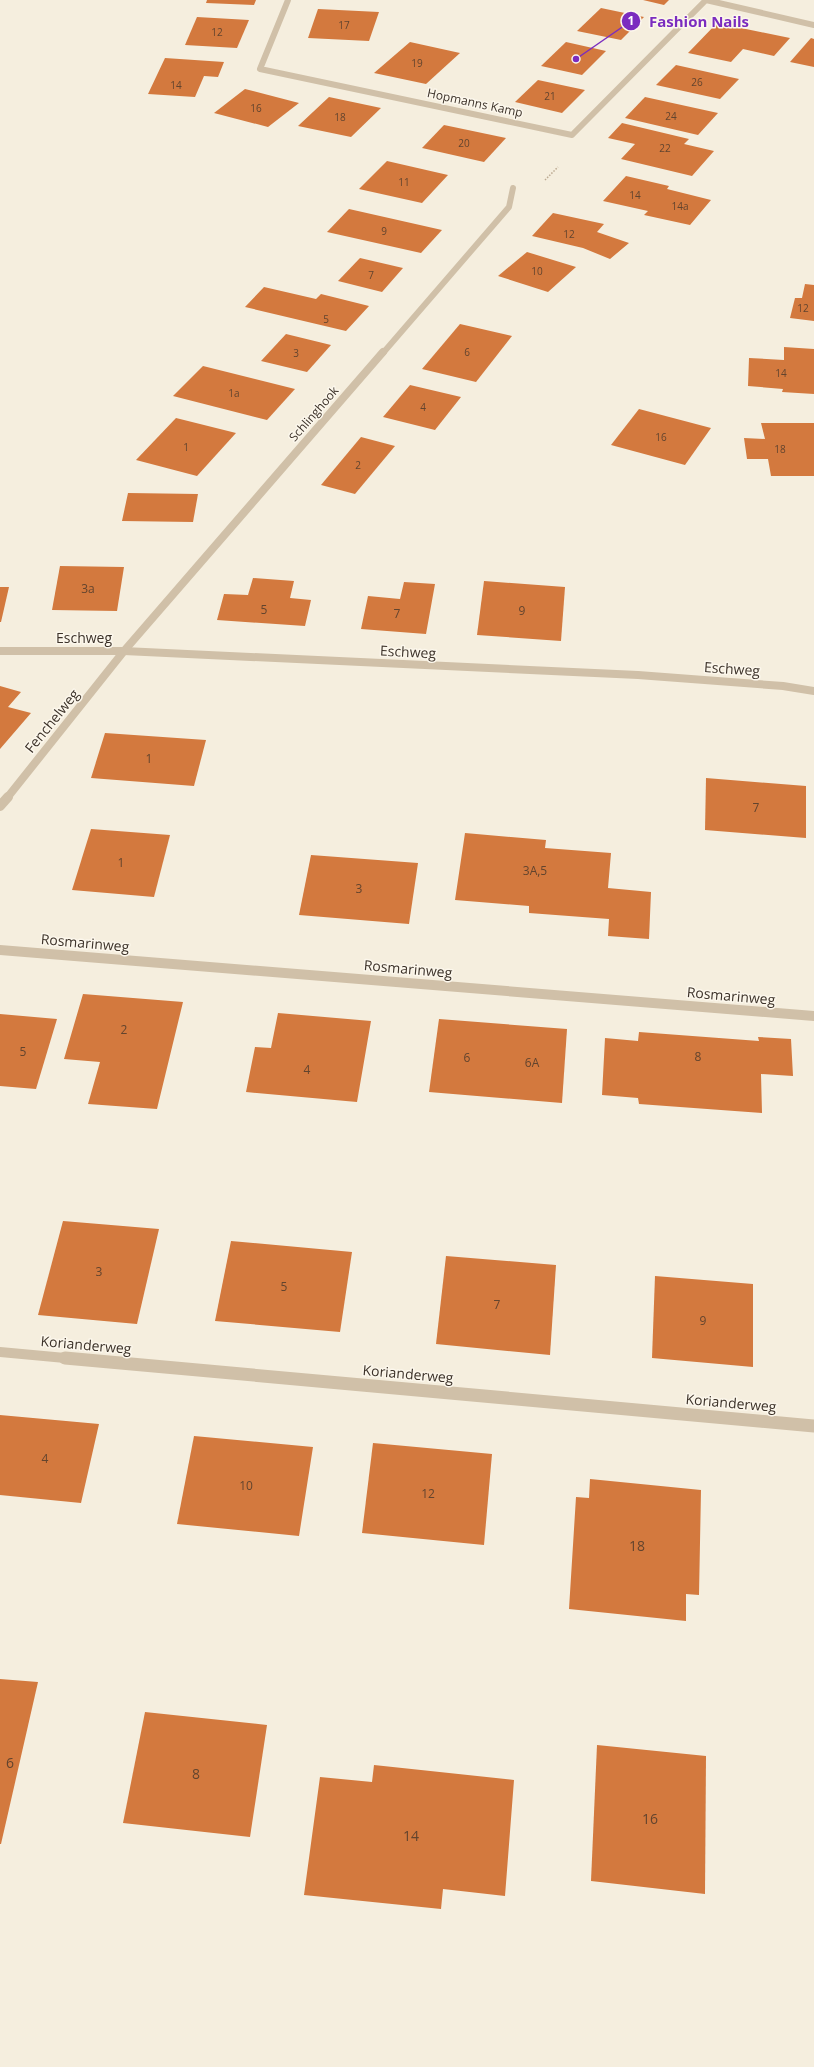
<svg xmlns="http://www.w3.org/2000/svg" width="814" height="2067" font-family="'Open Sans',sans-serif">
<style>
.building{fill:#d3793e}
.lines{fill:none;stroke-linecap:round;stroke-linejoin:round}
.path{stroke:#bcaa92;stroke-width:1.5;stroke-dasharray:1.5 1.5;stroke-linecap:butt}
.minor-far3{stroke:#d0c0a8;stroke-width:6}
.minor-far2{stroke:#d0c0a8;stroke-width:8}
.minor-far1{stroke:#d0c0a8;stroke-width:10}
.minor{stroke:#d0c0a8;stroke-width:13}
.labels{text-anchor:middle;stroke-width:3;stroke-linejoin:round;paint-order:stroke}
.far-number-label{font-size:10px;fill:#62442e}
.far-street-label{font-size:12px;fill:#3c3229;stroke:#fcf7ec}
.number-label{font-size:12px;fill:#62442e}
.street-label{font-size:14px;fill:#3c3229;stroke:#fcf7ec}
.near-number-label{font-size:14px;fill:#62442e}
.leader{fill:none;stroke:#7b2cbf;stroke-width:1.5}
.callout-dot{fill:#7b2cbf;stroke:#fcf7ec;stroke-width:1.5}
.mark-label{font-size:12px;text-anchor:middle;font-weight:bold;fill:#fff}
.callout-label{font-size:15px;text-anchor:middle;font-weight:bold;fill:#7b2cbf;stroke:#fcf7ec;stroke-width:3;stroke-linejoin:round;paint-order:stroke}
</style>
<rect width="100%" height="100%" fill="#f5eede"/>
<g class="building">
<path d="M207,0H256L254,5L206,3Z"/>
<path d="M643,0H669L664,5Z"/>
<path d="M601,8L644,17L621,40L577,31Z"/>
<path d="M318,9L379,12L369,41L308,38Z"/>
<path d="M197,17L249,20L237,48L185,45Z"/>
<path d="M717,23L790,38L774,56L743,49L731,62L688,53Z"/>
<path d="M811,38L814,39V67L790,62Z"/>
<path d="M410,42L460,53L426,84L374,73Z"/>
<path d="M566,42L606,51L582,75L541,66Z"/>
<path d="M165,58L224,62L218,77L204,76L195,97L148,94Z"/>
<path d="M676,65L739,79L720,99L656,85Z"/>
<path d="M538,80L585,90L562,113L515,102Z"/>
<path d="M245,89L299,103L268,127L214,113Z"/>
<path d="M329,97L381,108L351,137L298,126Z"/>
<path d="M645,97L718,113L698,135L625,118Z"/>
<path d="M622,123L689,139L684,144L714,151L692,176L621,159L635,144L608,138Z"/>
<path d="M444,125L506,138L484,162L422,148Z"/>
<path d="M387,161L448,175L422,203L359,189Z"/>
<path d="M626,176L669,186L667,189L711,200L690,225L644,215L648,211L603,201Z"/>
<path d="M349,209L442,230L421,253L327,232Z"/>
<path d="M553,213L604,224L597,232L629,243L610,259L583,248L532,236Z"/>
<path d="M527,252L576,267L548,292L498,276Z"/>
<path d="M360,258L403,268L382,292L338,281Z"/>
<path d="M805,284L814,285V321L790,318L795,298H802Z"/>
<path d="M264,287L316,299L321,294L369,306L346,331L245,307Z"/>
<path d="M460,324L512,336L476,382L422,369Z"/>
<path d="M286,334L331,345L307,372L261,361Z"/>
<path d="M784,347L814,349V394L782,392L783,389L748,386L749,358L784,360Z"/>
<path d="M203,366L295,389L267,420L173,396Z"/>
<path d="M410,385L461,397L435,430L383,417Z"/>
<path d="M639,409L711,428L685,465L611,445Z"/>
<path d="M176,418L236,433L197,476L136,460Z"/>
<path d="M761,423H814V476H771L768,459H747L744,438L765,439Z"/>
<path d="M361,437L395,446L355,494L321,485Z"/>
<path d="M128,493L198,494L193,522L122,521Z"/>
<path d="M60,566L124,567L117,611L52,610Z"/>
<path d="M253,578L294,581L290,598L311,600L305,626L217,620L224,594L248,595Z"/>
<path d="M484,581L565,587L561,641L477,635Z"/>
<path d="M404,582L435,584L426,634L361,629L368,596L400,599Z"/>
<path d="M0,587H9L1,622H0Z"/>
<path d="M0,686L21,692L8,707L31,713L0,749Z"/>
<path d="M105,733L206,740L194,786L91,778Z"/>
<path d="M706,778L806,786V838L705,830Z"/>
<path d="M91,829L170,835L154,897L72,890Z"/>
<path d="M465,833L546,840L545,848L611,853L608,888L651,892L649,939L608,936L609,919L529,913V906L455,900Z"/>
<path d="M311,855L418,863L409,924L299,915Z"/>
<path d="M83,994L183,1002L157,1109L88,1104L100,1062L64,1059Z"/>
<path d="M278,1013L371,1021L357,1102L246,1092L255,1047L271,1048Z"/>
<path d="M0,1014L57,1019L36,1089L0,1086Z"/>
<path d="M439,1019L567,1029L562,1103L429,1092Z"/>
<path d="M639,1032L759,1041L758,1037L791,1039L793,1076L761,1074L762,1113L639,1104L638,1098L602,1095L605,1038L638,1041Z"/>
<path d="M63,1221L159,1229L137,1324L38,1315Z"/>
<path d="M231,1241L352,1252L340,1332L215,1321Z"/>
<path d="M446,1256L556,1265L550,1355L436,1344Z"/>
<path d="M655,1276L753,1284V1367L652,1358Z"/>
<path d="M0,1415L99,1424L81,1503L0,1495Z"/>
<path d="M194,1436L313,1447L299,1536L177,1524Z"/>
<path d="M373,1443L492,1454L484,1545L362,1533Z"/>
<path d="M590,1479L701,1490L699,1595L686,1594V1621L569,1609L576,1497L589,1498Z"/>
<path d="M0,1679L38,1682L1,1844H0Z"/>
<path d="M145,1712L267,1725L250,1837L123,1823Z"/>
<path d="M597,1745L706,1756L705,1894L591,1881Z"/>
<path d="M374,1765L514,1780L505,1896L443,1889L441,1909L304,1895L320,1777L372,1782Z"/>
</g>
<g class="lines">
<path class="path" d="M545,180L558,167"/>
<g class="minor-far3">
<path d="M288,0L260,69L572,135L706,0L814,25"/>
<path d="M383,353L509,207L513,188"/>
</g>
<g class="minor-far2">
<path d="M0,651H124L638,675L783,686L814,691"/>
<path d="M7,798L124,651L383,352"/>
</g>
<g class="minor-far1">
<path d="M0,806L8,797"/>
<path d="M0,950L814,1016"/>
<path d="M0,1352L76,1359"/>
</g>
<path class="minor" d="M65,1358L814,1426"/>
</g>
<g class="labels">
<g class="far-number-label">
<text x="344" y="29">17</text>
<text x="217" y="36">12</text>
<text x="417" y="67">19</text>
<text x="697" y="86">26</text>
<text x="176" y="89">14</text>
<text x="550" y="100">21</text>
<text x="256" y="112">16</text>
<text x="671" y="120">24</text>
<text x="340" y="121">18</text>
<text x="464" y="147">20</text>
<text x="665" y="152">22</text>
<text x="404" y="186">11</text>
<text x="635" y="199">14</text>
<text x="680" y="210">14a</text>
<text x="384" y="235">9</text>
<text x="569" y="238">12</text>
<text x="537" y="275">10</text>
<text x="371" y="279">7</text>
<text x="803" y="312">12</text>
<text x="326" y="323">5</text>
<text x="467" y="356">6</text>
<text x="296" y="357">3</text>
<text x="781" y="377">14</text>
<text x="234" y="397">1a</text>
<text x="423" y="411">4</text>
<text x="661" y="441">16</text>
<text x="186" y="451">1</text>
<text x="780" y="453">18</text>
<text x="358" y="469">2</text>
</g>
<g class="far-street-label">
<text transform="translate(475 103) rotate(12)" y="4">Hopmanns Kamp</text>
<text transform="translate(314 414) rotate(-49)" y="4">Schlinghook</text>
</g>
<g class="number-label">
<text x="88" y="593">3a</text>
<text x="264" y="614">5</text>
<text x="522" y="615">9</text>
<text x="397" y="618">7</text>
<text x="149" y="763">1</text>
<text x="756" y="812">7</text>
<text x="121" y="867">1</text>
<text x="535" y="875">3A,5</text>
<text x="359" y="893">3</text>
<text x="124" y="1034">2</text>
<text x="23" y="1056">5</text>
<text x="698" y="1061">8</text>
<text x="467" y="1062">6</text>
<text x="532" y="1067">6A</text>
<text x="307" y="1074">4</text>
<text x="99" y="1276">3</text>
<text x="284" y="1291">5</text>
<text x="497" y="1309">7</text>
<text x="703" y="1325">9</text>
<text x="45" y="1463">4</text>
<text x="246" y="1490">10</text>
<text x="428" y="1498">12</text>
</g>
<g class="street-label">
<text x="84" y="643">Eschweg</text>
<text transform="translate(408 652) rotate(3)" y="5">Eschweg</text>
<text transform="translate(732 669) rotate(4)" y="5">Eschweg</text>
<text transform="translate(52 721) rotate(-51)" y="5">Fenchelweg</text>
<text transform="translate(85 943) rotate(5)" y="5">Rosmarinweg</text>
<text transform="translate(408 969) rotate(5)" y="5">Rosmarinweg</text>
<text transform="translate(731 996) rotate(5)" y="5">Rosmarinweg</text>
<text transform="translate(86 1345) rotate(5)" y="5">Korianderweg</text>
<text transform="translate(408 1374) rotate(5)" y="5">Korianderweg</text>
<text transform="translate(731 1403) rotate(5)" y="5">Korianderweg</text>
</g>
<g class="near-number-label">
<text x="637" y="1551">18</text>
<text x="10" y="1768">6</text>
<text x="196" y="1779">8</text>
<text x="650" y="1824">16</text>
<text x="411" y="1841">14</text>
</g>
</g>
<path class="leader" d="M576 59L631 21"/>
<g class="callout-dot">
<circle cx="576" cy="59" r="4"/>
<circle cx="631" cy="21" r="10"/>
</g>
<g class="mark-label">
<text x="631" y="25">1</text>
</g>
<g class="callout-label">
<text x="699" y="27">Fashion Nails</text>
</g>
</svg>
